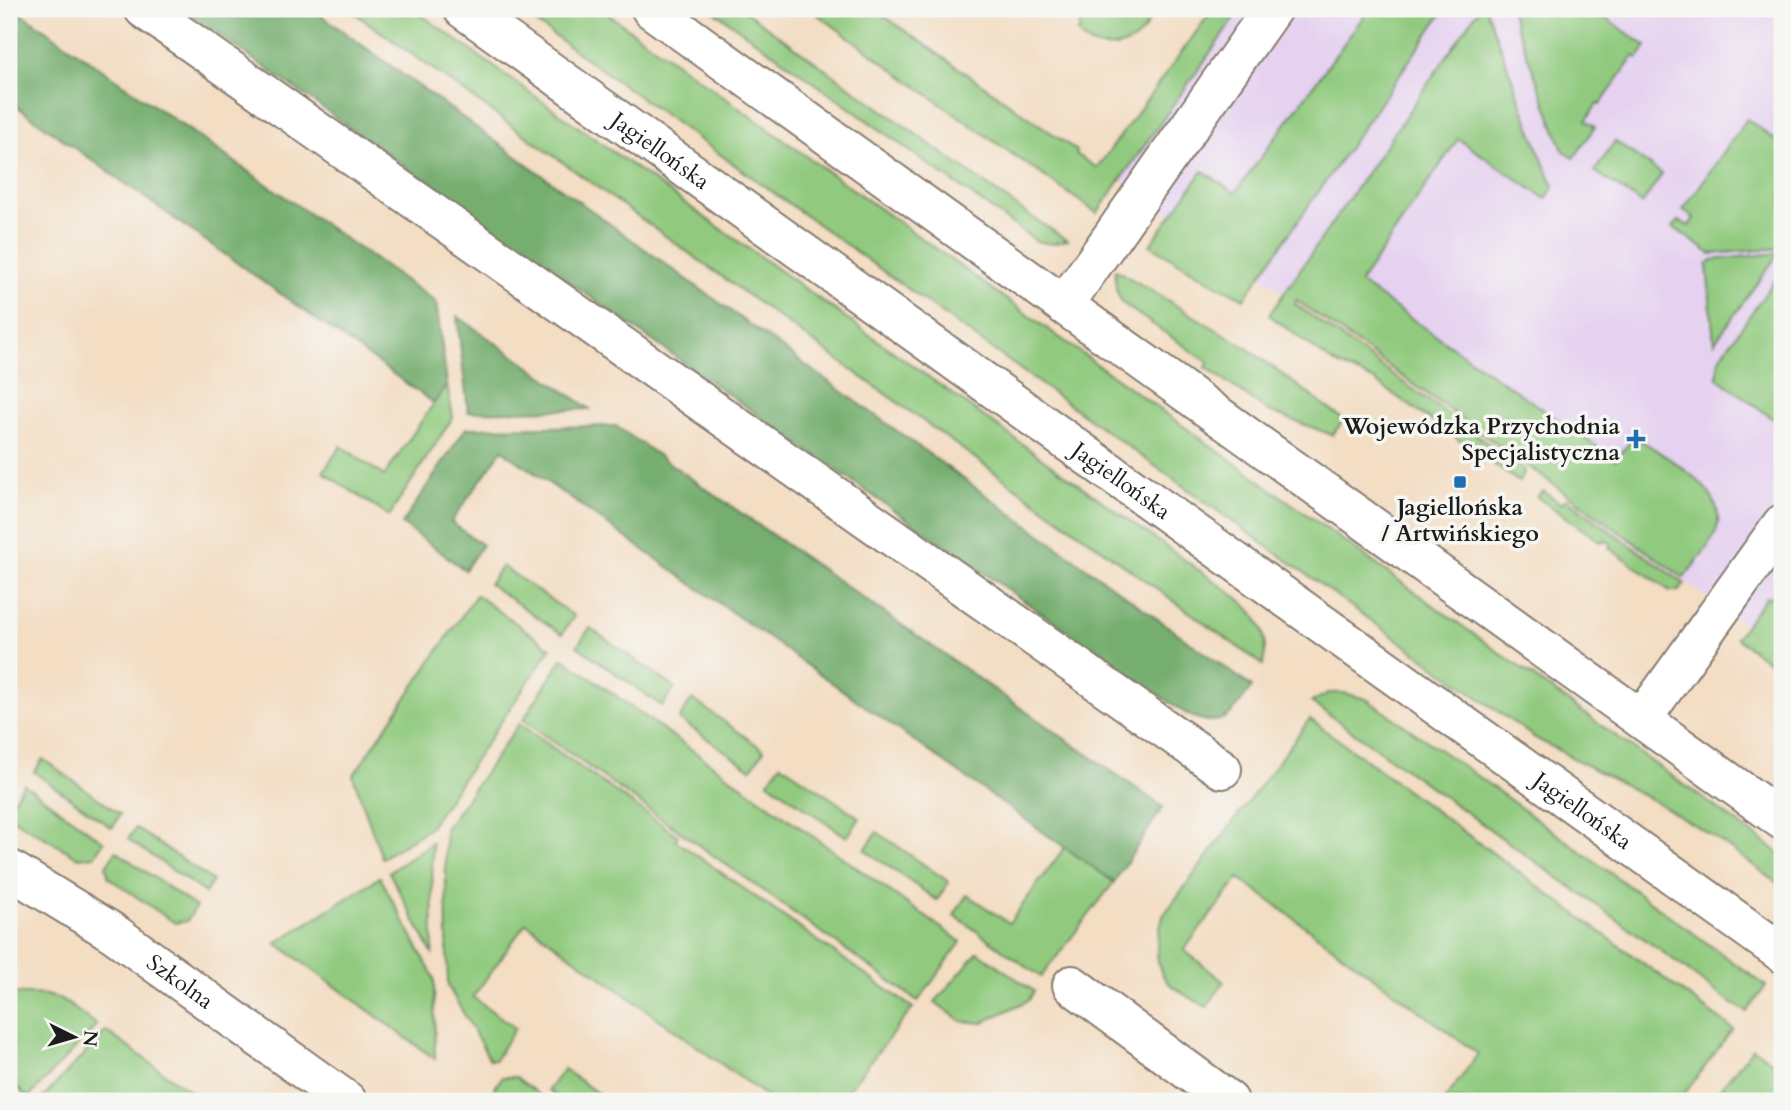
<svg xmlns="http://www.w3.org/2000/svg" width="1791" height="1110" font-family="Cardo,serif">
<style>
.built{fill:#e6d2f0}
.green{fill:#91ca7f;stroke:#56734e;stroke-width:2}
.forest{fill:#74ae6e;stroke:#486545;stroke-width:2}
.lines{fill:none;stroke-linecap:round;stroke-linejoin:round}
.minor-casing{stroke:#887c70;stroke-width:42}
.minor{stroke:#fff;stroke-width:38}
.poi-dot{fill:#1f6fb2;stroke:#f6f6f2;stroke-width:2.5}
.labels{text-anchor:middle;stroke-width:7;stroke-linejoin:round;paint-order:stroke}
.street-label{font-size:23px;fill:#1c1c1c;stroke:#f6f6f2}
.poi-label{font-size:23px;font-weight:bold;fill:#1c1c1c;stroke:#f6f6f2;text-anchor:end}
</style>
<rect width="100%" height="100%" fill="#f6f6f2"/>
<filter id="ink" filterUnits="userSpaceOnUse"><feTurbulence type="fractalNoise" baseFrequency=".0143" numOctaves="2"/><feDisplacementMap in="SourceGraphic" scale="14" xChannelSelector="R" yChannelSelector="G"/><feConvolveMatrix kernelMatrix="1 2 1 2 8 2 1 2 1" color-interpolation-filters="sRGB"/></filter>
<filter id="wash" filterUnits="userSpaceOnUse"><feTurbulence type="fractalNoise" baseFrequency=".00686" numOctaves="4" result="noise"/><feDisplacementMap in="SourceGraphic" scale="28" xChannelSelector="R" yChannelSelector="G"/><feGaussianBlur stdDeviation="1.57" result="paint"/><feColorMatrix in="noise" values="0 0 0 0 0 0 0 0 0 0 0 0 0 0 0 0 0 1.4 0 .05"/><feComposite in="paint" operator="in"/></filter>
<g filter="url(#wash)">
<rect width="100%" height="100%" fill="#f3ddc3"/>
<path class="built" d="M1242,9H1782V652L1296,300L1120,179Z"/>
<g class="green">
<path d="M349,9H413L1238,598C1261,617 1269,635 1263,665Z"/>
<path d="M517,9H601L1782,855V886L1714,837L1656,802L1535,738Z"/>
<path d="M711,9H742L1020,209L1067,240L1052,244L1036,241Z"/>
<path d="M810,9H874L1077,151L1076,154L1097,168L1213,9H1241L1097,213L945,107Z"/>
<path d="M1091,9H1151C1149,36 1127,50 1101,47C1091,45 1083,42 1078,33L1080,25Z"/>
<path d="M1369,9H1445L1244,299L1211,282L1150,245L1203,171L1235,193Z"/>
<path d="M1479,9H1486L1544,164L1554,186L1546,199L1458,139L1360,283L1616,460L1634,436C1662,455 1729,488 1717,528C1712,546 1694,563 1684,578L1296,300L1295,304L1525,470L1519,482L1373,380L1332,362L1269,315Z"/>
<path d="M1510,9H1593L1646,46L1638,58L1634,56L1600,105L1597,104L1586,121L1595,127L1574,158L1563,150Z"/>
<path d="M1747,119L1782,145V248L1711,254L1673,227L1679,221L1689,226L1694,218L1683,210Z"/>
<path d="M1615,141L1662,174L1642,204L1595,171Z"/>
<path d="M1779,253L1714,343L1707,265L1712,260Z"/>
<path d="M1115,269L1244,346L1344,420L1332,435L1266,410L1206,367L1209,363L1122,303L1116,289Z"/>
<path d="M1782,270V425L1717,378L1719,359Z"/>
<path d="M447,384L453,417L389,516L323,472L341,446L384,476Z"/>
<path d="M1543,491L1562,504L1566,499L1685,584L1679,591H1670L1609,548L1611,544L1605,540L1601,542L1537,497Z"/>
<path d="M502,566L574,616L562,634L489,584Z"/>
<path d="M1782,582V671L1736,638L1766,597L1770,598Z"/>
<path d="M476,595L551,648L429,828L382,858L353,776Z"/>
<path d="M590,628L675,688L662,706L577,646Z"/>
<path d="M563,658L961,942L918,1001L523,720Z"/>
<path d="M1329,693H1344L1366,699L1473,773L1766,986L1747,1012L1728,1001L1678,963L1311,702Z"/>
<path d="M692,699L764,750L751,769L679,719Z"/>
<path d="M1310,719L1733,1029L1679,1101H1444L1478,1054L1239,878L1184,950L1224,982L1207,1007C1195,1000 1180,993 1170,984C1151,966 1157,937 1163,916Z"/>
<path d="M519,724L678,836L675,840L913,1008L839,1101H765L767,1097L526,923L473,997L515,1028L495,1060H490L448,986L445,829Z"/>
<path d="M43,759L120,814L112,828L34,772Z"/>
<path d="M781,764L860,818L847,837L768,782Z"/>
<path d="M24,784L104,842L94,856L79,858L12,818L9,806Z"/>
<path d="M136,828L213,881L205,893L128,839Z"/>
<path d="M877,832L949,882L937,900L865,850Z"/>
<path d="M432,843L433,955L389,872Z"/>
<path d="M1065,847L1114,882L1041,977L954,915L967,895L1009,923Z"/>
<path d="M116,851L196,907L187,921L175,923L109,878L106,866Z"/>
<path d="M380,877L434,978L435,1059L276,943Z"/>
<path d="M978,952L1034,991L1029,1000L982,1023L961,1021L935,1002Z"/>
<path d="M9,993L46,995L61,999L97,1025L28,1098L9,1080Z"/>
<path d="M106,1031L203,1101H40Z"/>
<path d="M1753,1048L1782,1069V1101H1710Z"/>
<path d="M564,1069L608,1101H561L548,1090Z"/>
<path d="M502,1077H516L547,1101H491L487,1099Z"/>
</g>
<g class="forest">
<path d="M9,9H15L436,302L447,384L434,403L9,101Z"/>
<path d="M182,9H312L1252,687C1231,716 1222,732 1185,713L843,475Z"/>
<path d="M457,316L590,409L468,412Z"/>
<path d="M616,426L1163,807L1114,882L502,450L451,522L482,545L465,570L402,524L466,428Z"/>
</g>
</g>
<g filter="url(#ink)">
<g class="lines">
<defs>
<g id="minor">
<path d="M144,9L1222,769"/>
<path id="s1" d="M463,9L1782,953"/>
<path d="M651,9L1782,820"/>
<path d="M1064,305L1272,9"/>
<path d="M1642,719L1782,524"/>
<path id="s2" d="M9,869L112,932L347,1101"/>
<path d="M1072,985L1229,1101"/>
</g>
</defs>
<use href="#minor" class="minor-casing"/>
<use href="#minor" class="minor"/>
</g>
</g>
<g class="poi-dot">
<path d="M1632.5 428.5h7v7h7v7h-7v7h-7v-7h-7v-7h7z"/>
<rect x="1453" y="475" width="14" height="14" rx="3.5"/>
</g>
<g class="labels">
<g class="street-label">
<text dy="8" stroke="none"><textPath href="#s1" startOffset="243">Jagiellońska</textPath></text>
<text dy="8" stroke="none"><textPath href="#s1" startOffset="810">Jagiellońska</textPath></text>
<text dy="8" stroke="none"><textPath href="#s1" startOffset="1377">Jagiellońska</textPath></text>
<text dy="8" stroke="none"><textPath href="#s2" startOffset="205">Szkolna</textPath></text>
</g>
<g class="poi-label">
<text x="1620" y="434">Wojewódzka Przychodnia<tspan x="1620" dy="26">Specjalistyczna</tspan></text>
<text x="1460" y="515" text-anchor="middle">Jagiellońska<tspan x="1460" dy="26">/ Artwińskiego</tspan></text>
</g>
</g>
<rect width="1791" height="1110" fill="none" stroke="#f6f6f2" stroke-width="35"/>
<g transform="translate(74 1037) rotate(95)" stroke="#f6f6f2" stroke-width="5" paint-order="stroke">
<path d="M0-5L12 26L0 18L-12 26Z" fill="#1c1c1c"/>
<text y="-10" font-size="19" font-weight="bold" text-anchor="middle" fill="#1c1c1c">N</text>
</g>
</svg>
